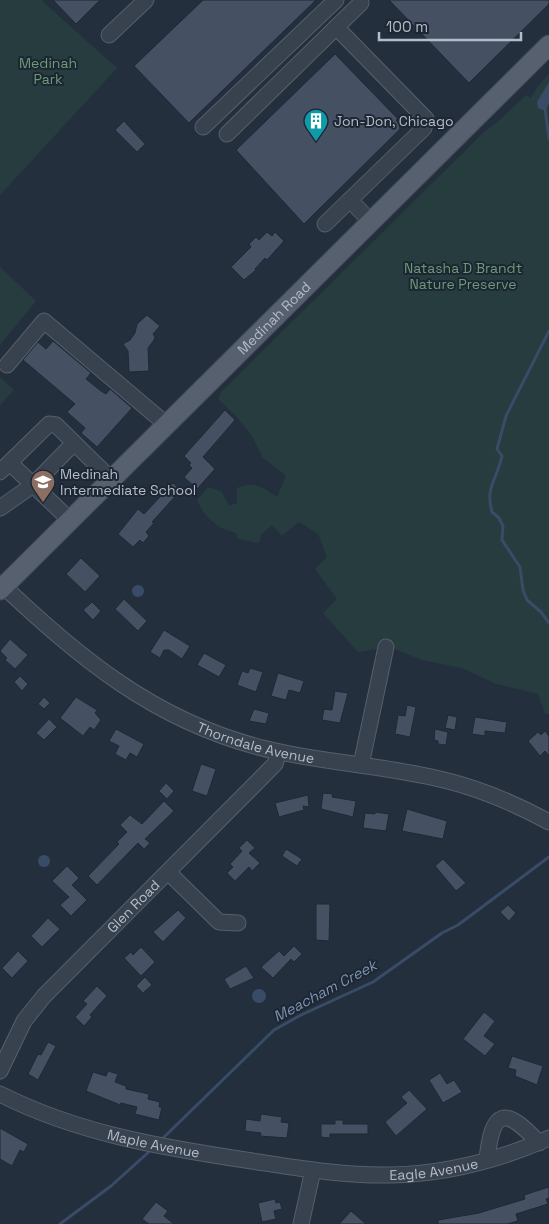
<svg xmlns="http://www.w3.org/2000/svg" width="549" height="1224" font-family="'Space Grotesk',sans-serif">
<style>
.green{fill:#263c3f}
.water{fill:#394c67}
.lines{fill:none;stroke-linecap:round;stroke-linejoin:round}
.stream{stroke:#394c67;stroke-width:3}
.building{fill:#455162;stroke:#1f2835}
.minor-casing{stroke:#565f6c;stroke-width:17}
.major-casing{stroke:#414a57;stroke-width:21}
.minor{stroke:#38414e;stroke-width:15}
.major{stroke:#56606e;stroke-width:19}
.labels{text-anchor:middle;stroke-width:4;stroke-linejoin:round;paint-order:stroke}
.park-label{font-size:14px;fill:#6b9a76;stroke:#1d2633}
.poi-label{font-size:14px;fill:#b4bcc9;stroke:#1d2633;text-anchor:start}
.street-label{font-size:14px;fill:#b4bcc9;stroke:#1d2633}
.water-label{font-size:15px;font-style:italic;fill:#7c92b1;stroke:#1d2633}
</style>
<rect width="100%" height="100%" fill="#242f3e"/>
<g class="green">
<path d="M0,0H41L117,68L0,195Z"/>
<path d="M549,74V82L546,86L549,93V714H545L538,694L496,684L462,668L422,660L390,647L358,652L323,613L337,599L315,569L327,557L318,534L299,522L282,536L272,525L261,535L259,543L238,539L236,533C216,528 205,518 197,500L208,487L221,491L229,506L237,503V488C254,480 263,488 277,497L286,476L263,458L252,436L237,417L218,399L222,391L484,132L501,119L526,95L531,98L537,87Z"/>
<path d="M0,267L36,301L0,345Z"/>
<path d="M0,377L14,390L0,405Z"/>
</g>
<g class="water">
<path d="M549,82V103L545,111L538,108L537,102Z"/>
<circle cx="138" cy="591" r="6"/>
<circle cx="44" cy="861" r="6"/>
<circle cx="259" cy="996" r="7"/>
</g>
<g class="lines">
<g class="stream">
<path d="M545,108L549,139"/>
<path d="M549,331L506,416L497,449L502,456C497,479 485,487 492,512L499,518L503,526L502,540L520,567L523,590L527,600L541,612L549,623"/>
<path d="M161,1140L274,1030L301,1015L373,982L442,933L458,925L549,857"/>
<path d="M60,1224L111,1186L151,1150"/>
</g>
</g>
<g class="building">
<path d="M53,0H100L76,24Z"/>
<path d="M203,0H316L189,123L134,66Z"/>
<path d="M389,0H549V4L469,83Z"/>
<path d="M335,54L398,119L396,120L399,124L400,129L304,224L236,150Z"/>
<path d="M124,121L145,144L137,152L115,130Z"/>
<path d="M267,232L272,236L275,232L284,241L267,260L265,258L255,269L256,270L244,280L231,267L251,247L249,244L256,237L259,240Z"/>
<path d="M147,315L160,326L153,334L155,337L154,340L148,348L149,371L129,372L128,351L123,344L130,340L135,333L137,324Z"/>
<path d="M53,341L91,373L86,379L101,391L106,394L110,389L132,408L97,447L81,433L85,428L67,412L75,404L23,360L38,342L46,349Z"/>
<path d="M225,410L235,420L203,457L215,469L197,489L184,477L192,468L189,465L191,463L184,456Z"/>
<path d="M173,483L181,490L152,522L154,523L146,532L149,536L143,543L140,540L133,547L118,534L138,509L144,514Z"/>
<path d="M81,558L100,576L85,592L66,574Z"/>
<path d="M124,599L147,621L138,631L115,609Z"/>
<path d="M92,602L101,611L93,620L83,610Z"/>
<path d="M164,630L190,646L182,659L169,650H164L160,658L150,652Z"/>
<path d="M10,639L28,655L15,669L5,660L7,658L0,651Z"/>
<path d="M204,653L226,665L219,677L197,665Z"/>
<path d="M250,668L263,672L256,692L237,685L242,671L248,673Z"/>
<path d="M278,673L304,681L300,693L289,690L286,700L271,696Z"/>
<path d="M20,676L28,684L22,691L14,682Z"/>
<path d="M335,691L348,693L340,723L322,720L324,709L332,710Z"/>
<path d="M44,697L50,703L44,709L38,704Z"/>
<path d="M76,697L97,710L95,713L101,720L94,730L90,727L83,736L60,718Z"/>
<path d="M407,705L416,707L410,737L395,734L398,715L405,716Z"/>
<path d="M254,709L269,713L266,724L249,721Z"/>
<path d="M448,715L457,717L455,730L445,728Z"/>
<path d="M475,717L507,722L505,733L485,731V736L472,734Z"/>
<path d="M49,719L57,727L44,740L36,733Z"/>
<path d="M116,729L144,744L137,757L130,753L126,760L115,754L119,746L109,741Z"/>
<path d="M435,729L448,732L446,745L438,744V741L434,740Z"/>
<path d="M545,731L549,736V756L545,751L540,756L528,741L538,732L541,735Z"/>
<path d="M201,764L216,769L207,796L192,791Z"/>
<path d="M166,783L174,791L167,799L159,791Z"/>
<path d="M323,793L333,794L332,797L356,801L353,817L321,809Z"/>
<path d="M308,795L309,807L303,806L304,810L279,817L275,803Z"/>
<path d="M164,801L174,811L145,839L150,843L144,849L138,843L97,885L88,876L119,844L117,842L127,832L120,825L130,815L142,824Z"/>
<path d="M407,809L447,821L443,839L402,831Z"/>
<path d="M375,812L389,814L386,831L363,828L365,813L375,814Z"/>
<path d="M247,840L255,848L249,853L260,863L252,871L249,867L235,881L227,873L233,867L230,864L242,851L239,848Z"/>
<path d="M286,849L302,859L297,866L282,856Z"/>
<path d="M443,859L466,883L456,891L435,866Z"/>
<path d="M67,866L79,878L72,885L87,900L71,916L60,905L69,897L52,881Z"/>
<path d="M316,904H330L329,941L316,940Z"/>
<path d="M508,905L516,913L509,921L500,912Z"/>
<path d="M178,910L186,918L163,942L153,932Z"/>
<path d="M48,918L60,929L42,947L31,936Z"/>
<path d="M294,946L302,954L294,962L291,959L273,978L261,967L279,951L284,956Z"/>
<path d="M141,947L155,962L141,976L124,958L131,952L133,955Z"/>
<path d="M18,951L28,961L12,978L2,968Z"/>
<path d="M246,966L254,978L230,989L224,979Z"/>
<path d="M145,977L152,985L143,993L136,986Z"/>
<path d="M97,986L107,996L90,1015L92,1017L84,1026L75,1017L87,1004L83,1001Z"/>
<path d="M484,1012L495,1021L484,1036L495,1044L485,1056L463,1039Z"/>
<path d="M48,1042L56,1046L38,1080L28,1074L38,1054L41,1055Z"/>
<path d="M512,1056L543,1066L537,1085L515,1076L516,1070L508,1068Z"/>
<path d="M108,1071L118,1074L115,1082L126,1086V1089L149,1094L148,1099L160,1102L159,1107H162L159,1120L135,1114L137,1107L121,1103L120,1105L86,1091L93,1072L106,1076Z"/>
<path d="M440,1073L447,1084L454,1080L462,1092L443,1103L429,1080Z"/>
<path d="M409,1090L427,1109L396,1136L385,1122L407,1103L401,1097Z"/>
<path d="M261,1114L282,1117L281,1122L289,1123L287,1138L260,1136L261,1133L245,1131L246,1119L260,1121Z"/>
<path d="M335,1120H343V1124H368V1134H330V1138L321,1137V1124H335Z"/>
<path d="M0,1128L28,1144L24,1152L20,1150L12,1166L0,1159Z"/>
<path d="M549,1187V1198L546,1199L548,1204L516,1214L518,1221L507,1224H438V1220L479,1213L525,1199L524,1195Z"/>
<path d="M275,1199L276,1203L280,1202L282,1209L274,1211L276,1219L262,1222L258,1203Z"/>
<path d="M156,1202L168,1211L164,1216L174,1224H149L142,1219Z"/>
<path d="M351,1211L366,1224H339Z"/>
</g>
<g class="lines">
<defs>
<g id="minor">
<path d="M109,35L146,0"/>
<path d="M203,127L336,0"/>
<path d="M227,134L361,3"/>
<path d="M350,200L371,222"/>
<path d="M325,224L424,128L426,119L336,27"/>
<path d="M7,365L44,321L167,425"/>
<path d="M11,464L70,520"/>
<path d="M0,472L49,424L56,425L111,479"/>
<path d="M0,508L33,485L74,443"/>
<path id="s1" d="M0,583C80,658 153,720 262,748C322,763 384,765 444,780C481,789 516,804 549,822"/>
<path d="M361,765L386,647"/>
<path d="M168,872L219,922L238,923"/>
<path id="s2" d="M0,1071L24,1021L44,996L275,764L279,752"/>
<path id="s3" d="M0,1094C79,1134 165,1148 252,1161C298,1168 344,1176 391,1175C445,1174 499,1160 549,1138"/>
<path d="M487,1160C492,1109 505,1106 539,1143"/>
<path d="M301,1224L313,1170"/>
</g>
<g id="major">
<path id="s4" d="M0,590L549,45"/>
</g>
</defs>
<use href="#minor" class="minor-casing"/>
<use href="#major" class="major-casing"/>
<use href="#minor" class="minor"/>
<use href="#major" class="major"/>
</g>
<defs>
<symbol id="building-pin" viewBox="-11 -11 22 30"><path d="M0 17L-7.5 6A9.5 9.5 0 1 1 7.5 6Z" fill="#0f9aa8" stroke="#1d2633"/><path d="M-4-6H4V6H1V3H-1V6H-4ZM-2.5-4.3h1.7v1.8h-1.7ZM.8-4.3h1.7v1.8H.8ZM-2.5-1h1.7V.8h-1.7ZM.8-1h1.7V.8H.8Z" fill="#fff"/></symbol>
<symbol id="school-pin" viewBox="-11 -11 22 30"><path d="M0 17L-7.5 6A9.5 9.5 0 1 1 7.5 6Z" fill="#8d6e63" stroke="#1d2633"/><path d="M0-5L7-2L0 1L-7-2ZM-4 1L0 2.5L4 1V4Q0 6-4 4Z" fill="#fff"/></symbol>
</defs>
<g fill-rule="evenodd">
<use href="#building-pin" x="302" y="107" width="28" height="38"/>
<use href="#school-pin" x="29" y="468" width="28" height="38"/>
</g>
<g class="labels">
<g class="park-label">
<text x="48" y="68">Medinah<tspan x="48" dy="16">Park</tspan></text>
<text x="463" y="273">Natasha D Brandt<tspan x="463" dy="16">Nature Preserve</tspan></text>
</g>
<g class="poi-label">
<text x="334" y="126">Jon-Don, Chicago</text>
<text x="60" y="479">Medinah<tspan x="60" dy="16">Intermediate School</tspan></text>
</g>
<g class="street-label">
<text dy="5" stroke="none"><textPath href="#s4" startOffset="386">Medinah Road</textPath></text>
<text dy="5" stroke="none"><textPath href="#s1" startOffset="306">Thorndale Avenue</textPath></text>
<text dy="5" stroke="none"><textPath href="#s2" startOffset="214">Glen Road</textPath></text>
<text dy="5" stroke="none"><textPath href="#s3" startOffset="162">Maple Avenue</textPath></text>
<text dy="5" stroke="none"><textPath href="#s3" startOffset="445">Eagle Avenue</textPath></text>
</g>
<g class="water-label">
<text transform="translate(325 991) rotate(-28)" y="5">Meacham Creek</text>
</g>
</g>
<path d="M379 32v8h142v-8" fill="none" stroke="#b4bcc9" stroke-width="2.5"/>
<text x="386" y="32" font-size="15" fill="#b4bcc9" stroke="#1d2633" stroke-width="4" paint-order="stroke">100 m</text>
</svg>
